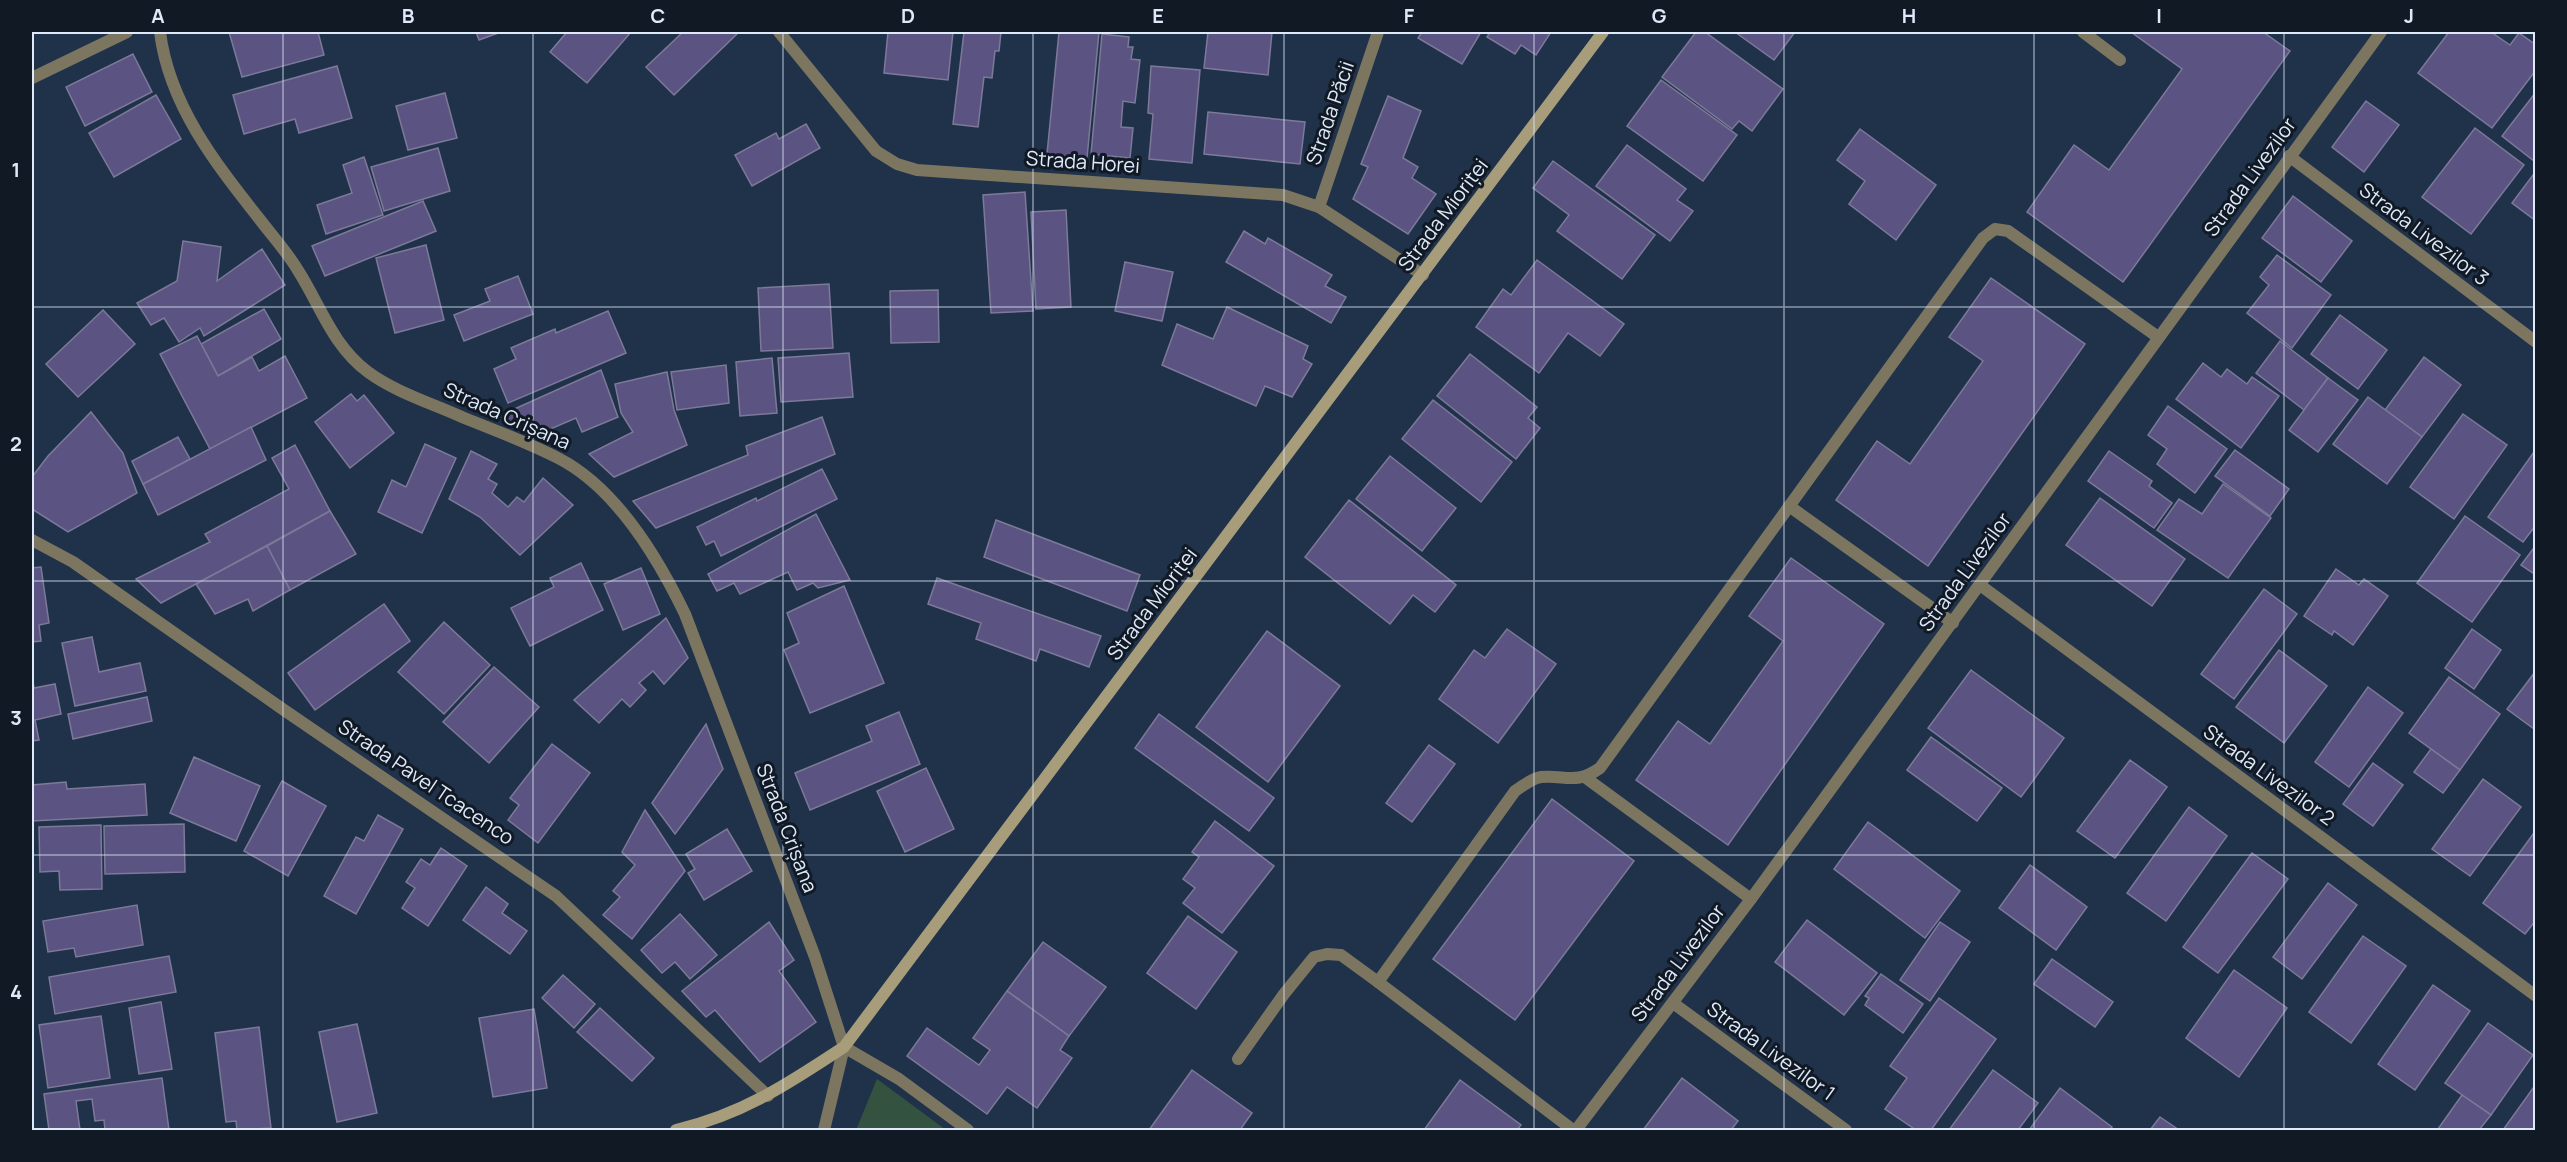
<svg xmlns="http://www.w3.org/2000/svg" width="2567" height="1162" font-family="Manrope,sans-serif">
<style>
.green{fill:#335340}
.building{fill:#5b5482;stroke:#7c7999;stroke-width:1.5}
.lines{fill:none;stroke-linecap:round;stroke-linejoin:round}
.lane{stroke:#7c7661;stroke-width:12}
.street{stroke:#7c7661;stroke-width:12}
.secondary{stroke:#a79d7a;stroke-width:12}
.grid{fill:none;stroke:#dee9f9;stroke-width:1.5;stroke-opacity:0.55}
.labels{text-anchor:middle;stroke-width:6;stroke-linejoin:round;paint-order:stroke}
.street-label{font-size:20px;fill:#dee9f9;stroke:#111924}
.neatline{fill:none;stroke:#dee9f9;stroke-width:2}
.grid-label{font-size:20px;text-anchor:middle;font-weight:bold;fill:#dee9f9}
</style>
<rect width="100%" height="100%" fill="#20324a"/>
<path class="green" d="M877,1079L946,1130H856Z"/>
<g class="building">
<path d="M229,32H318L324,55L242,77Z"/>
<path d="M476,32H501L479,40Z"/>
<path d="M567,32H631L587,83L550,52Z"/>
<path d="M683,32H739L674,95L646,67Z"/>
<path d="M888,32H953L948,80L884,73Z"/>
<path d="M964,32H1001L999,51H995L992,78L984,77L978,127L953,124Z"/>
<path d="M1059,32H1099L1087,158L1047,154Z"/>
<path d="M1208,32H1272L1268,75L1204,68Z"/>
<path d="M1422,32H1481L1462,64L1418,38Z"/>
<path d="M1490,32H1551L1536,55L1521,45L1515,54L1487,37Z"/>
<path d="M1696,32H1705L1783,89L1752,131L1739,121L1732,129L1662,77Z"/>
<path d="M1735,32H1795L1774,60Z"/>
<path d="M2131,32H2263L2290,51L2123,282L2027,212L2074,145L2109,170L2182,69Z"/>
<path d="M2449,32H2491L2510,45L2519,33L2536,45V70L2492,128L2418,73Z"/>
<path d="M1102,34L1129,37L1128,47H1133L1131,59L1140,60L1135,103L1123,101L1121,127L1133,128L1130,158L1091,154Z"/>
<path d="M133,54L152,92L85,126L66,87Z"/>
<path d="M337,66L352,118L299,133L295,119L244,134L233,95Z"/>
<path d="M1151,66L1200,70L1192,163L1149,159L1153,114L1148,113Z"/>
<path d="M1661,80L1737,135L1703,181L1627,126Z"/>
<path d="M2536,92V159L2534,161L2502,136Z"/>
<path d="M445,93L457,138L408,150L396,106Z"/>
<path d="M156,95L181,139L114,177L89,133Z"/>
<path d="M1388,96L1421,111L1403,158L1418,167L1412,178L1436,194L1408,234L1353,199L1368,167L1361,164Z"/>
<path d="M2366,101L2399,125L2364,172L2332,147Z"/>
<path d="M1208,112L1305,122L1300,164L1204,154Z"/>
<path d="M806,124L820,148L752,186L735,155L776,133L779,139Z"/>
<path d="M2475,128L2524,165L2471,234L2422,197Z"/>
<path d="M1860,129L1936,185L1896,240L1849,204L1865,181L1837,160Z"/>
<path d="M1627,145L1686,189L1677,200L1693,211L1670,241L1596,186Z"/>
<path d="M438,148L450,191L384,211L371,167Z"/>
<path d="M364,157L383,215L326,234L317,205L352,193L343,165Z"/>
<path d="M1553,161L1655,235L1622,279L1557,231L1569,215L1533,188Z"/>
<path d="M2536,171V221L2512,203Z"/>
<path d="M1025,192L1033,311L991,313L983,195Z"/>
<path d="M2293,196L2352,241L2321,282L2262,238Z"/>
<path d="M423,201L436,231L325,276L312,246Z"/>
<path d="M1066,210L1071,307L1036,309L1031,212Z"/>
<path d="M1244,231L1265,244L1268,238L1332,275L1325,286L1346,297L1331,323L1226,262Z"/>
<path d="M183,241L221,247L217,281L262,249L285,285L204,336L200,328L179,342L164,318L151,325L137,303L177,281Z"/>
<path d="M426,245L444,320L395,333L376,258Z"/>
<path d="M2277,255L2331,295L2292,348L2247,313L2269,285L2260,277Z"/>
<path d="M1537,260L1624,324L1600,356L1568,333L1539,373L1476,327L1503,289L1511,295Z"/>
<path d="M1125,262L1173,272L1162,321L1115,311Z"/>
<path d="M518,276L533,314L464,341L454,315L490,301L485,289Z"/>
<path d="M1991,278L2085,344L1928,566L1836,500L1877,441L1910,464L1983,361L1949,337Z"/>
<path d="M829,284L833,348L761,351L758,288Z"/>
<path d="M938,290L939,342L891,343L890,291Z"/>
<path d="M1227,307L1308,346L1303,359L1312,364L1292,397L1265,386L1256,406L1162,365L1177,324L1213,339Z"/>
<path d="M264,309L281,339L218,376L201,344Z"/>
<path d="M103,310L135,344L78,397L46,364Z"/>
<path d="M608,311L626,353L508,403L494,369L516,359L511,348L555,329L556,333Z"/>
<path d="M2340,315L2387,350L2358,389L2311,354Z"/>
<path d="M197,336L218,376L252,357L259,371L285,356L307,398L210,449L160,354Z"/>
<path d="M2280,341L2328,378L2304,410L2256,373Z"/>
<path d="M849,353L853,397L781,402L778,358Z"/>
<path d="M1470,354L1537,407L1528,418L1540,428L1516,459L1437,396Z"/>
<path d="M2424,357L2461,385L2422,437L2385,410Z"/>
<path d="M772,358L777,413L740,416L736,362Z"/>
<path d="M2203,363L2221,377L2227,369L2247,384L2252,377L2279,396L2241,448L2176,399Z"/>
<path d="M726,365L729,403L677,410L671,372Z"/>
<path d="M601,370L618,417L582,432L576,418L534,436L499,416Z"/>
<path d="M667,372L674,410L687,445L614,477L589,454L633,432L621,413L615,384Z"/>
<path d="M2328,378L2358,400L2318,452L2289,430Z"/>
<path d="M351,394L357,401L364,395L394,433L350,468L315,422Z"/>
<path d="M2368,397L2422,437L2387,484L2333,444Z"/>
<path d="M1433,400L1512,462L1481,502L1402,439Z"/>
<path d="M2168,406L2227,449L2195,493L2157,464L2167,449L2148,435Z"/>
<path d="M91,412L123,453L137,493L68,532L32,509V477L48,456Z"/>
<path d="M2463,414L2507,445L2454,519L2410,487Z"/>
<path d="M822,417L835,454L656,528L633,501L748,455L746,446Z"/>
<path d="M251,427L266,460L158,515L143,484Z"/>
<path d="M178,437L190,459L143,484L132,461Z"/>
<path d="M425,444L456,458L422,533L378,512L392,480L406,487Z"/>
<path d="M295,445L330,511L161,603L136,579L210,542L205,534L289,489L272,458Z"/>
<path d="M2536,449V525L2523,542L2488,517Z"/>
<path d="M2235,450L2289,489L2270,516L2215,476Z"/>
<path d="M471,451L497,464L488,479L497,484L492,493L508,507L517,497L524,502L543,478L573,505L520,555L480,517L449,499Z"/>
<path d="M2109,451L2152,481L2149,486L2172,503L2154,528L2088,481Z"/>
<path d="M1390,456L1456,508L1422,551L1356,499Z"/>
<path d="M822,469L837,499L721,556L714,541L706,545L697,527L756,498L757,501Z"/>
<path d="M2223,484L2271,518L2228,578L2157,530L2179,499L2202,514Z"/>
<path d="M2100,498L2185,559L2152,606L2066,545Z"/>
<path d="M1349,500L1456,585L1435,612L1413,595L1390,624L1305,557Z"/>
<path d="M330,511L356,554L290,590L267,546Z"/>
<path d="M816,514L850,580L818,588L813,583L797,590L788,572L740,594L734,583L717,591L708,574Z"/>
<path d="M2465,516L2520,555L2472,622L2417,583Z"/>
<path d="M996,520L1140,575L1127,611L984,557Z"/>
<path d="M2536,545V575L2521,565Z"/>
<path d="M267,546L290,590L253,611L248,599L215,614L196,584Z"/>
<path d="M1791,558L1884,624L1728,845L1636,780L1678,721L1710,744L1783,641L1749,616Z"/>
<path d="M581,563L603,610L530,646L511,608L554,587L550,578Z"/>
<path d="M41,567L49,623L39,625L41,641L32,642V568Z"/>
<path d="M641,568L660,614L623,630L604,584Z"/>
<path d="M2336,569L2359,585L2364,579L2388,596L2353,645L2334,631L2332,635L2304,616Z"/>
<path d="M937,578L1101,636L1089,667L1040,649L1036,661L976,639L981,623L928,604Z"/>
<path d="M844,586L884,683L810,713L784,650L799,643L787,613Z"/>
<path d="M2264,589L2297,614L2234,699L2201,674Z"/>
<path d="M384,604L410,641L315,710L288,673Z"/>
<path d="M666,618L688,658L664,684L653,671L639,683L646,690L630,707L622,699L599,723L574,700Z"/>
<path d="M444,622L490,665L444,714L398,672Z"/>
<path d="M1507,629L1556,664L1498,743L1439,699L1474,650L1485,658Z"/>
<path d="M2472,629L2501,650L2474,689L2445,668Z"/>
<path d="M1267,631L1340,686L1268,782L1196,727Z"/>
<path d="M92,637L99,672L140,663L146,691L75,706L62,643Z"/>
<path d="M2279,650L2327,686L2284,743L2236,707Z"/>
<path d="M494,667L539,707L489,763L443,722Z"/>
<path d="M1971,670L2064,738L2021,797L1928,728Z"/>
<path d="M2535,672L2536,726L2534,729L2507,709Z"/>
<path d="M32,674L34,688L55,684L61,714L35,720L39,740L32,741Z"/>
<path d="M2449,677L2500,714L2460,770L2409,733Z"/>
<path d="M2368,687L2403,713L2349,787L2315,762Z"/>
<path d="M147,697L152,721L73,739L68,714Z"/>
<path d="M899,712L920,764L810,810L795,773L872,741L866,726Z"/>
<path d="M1159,714L1274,798L1249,831L1135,748Z"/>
<path d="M706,724L723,769L675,834L652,803Z"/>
<path d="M1931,737L2002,788L1977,821L1907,770Z"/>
<path d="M552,744L590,773L538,843L508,820L519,805L510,798Z"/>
<path d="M1429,745L1455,764L1412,822L1386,803Z"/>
<path d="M2431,749L2460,770L2443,793L2414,772Z"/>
<path d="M194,757L260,786L236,841L170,813Z"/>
<path d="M2130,760L2167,787L2115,858L2077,831Z"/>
<path d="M2373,763L2403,785L2373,826L2343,804Z"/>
<path d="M926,768L954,829L905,852L877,791Z"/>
<path d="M2483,779L2521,807L2470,876L2432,849Z"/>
<path d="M282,781L326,806L288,876L244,851Z"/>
<path d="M66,782L67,789L145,784L147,815L32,821V785Z"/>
<path d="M1552,799L1634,861L1515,1020L1433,959Z"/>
<path d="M2189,807L2227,836L2166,921L2127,893Z"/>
<path d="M645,810L685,871L632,939L603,915L620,897L613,891L635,865L622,852Z"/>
<path d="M378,815L403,829L356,914L324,896L356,837L364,841Z"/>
<path d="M1215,821L1274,866L1222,933L1183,903L1195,888L1183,879L1199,857L1192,852Z"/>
<path d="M1868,822L1960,891L1925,938L1834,869Z"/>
<path d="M184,824L185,872L105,874L104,826Z"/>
<path d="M101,825L102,889L60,890L59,871L40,872L39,827Z"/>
<path d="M727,829L752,871L704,900L688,873L695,869L686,854Z"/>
<path d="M2536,830V920L2525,934L2483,903Z"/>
<path d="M441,848L467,866L428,926L402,908L415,888L406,882L421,859L430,865Z"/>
<path d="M2252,853L2288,879L2218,973L2183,947Z"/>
<path d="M2030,865L2087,907L2056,950L1999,908Z"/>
<path d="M2328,883L2357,905L2302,979L2273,957Z"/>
<path d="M486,887L508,904L502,913L527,931L510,954L463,920Z"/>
<path d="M137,905L143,945L76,957L74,948L48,952L43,921Z"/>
<path d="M680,914L717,955L690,979L675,962L662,973L641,950Z"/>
<path d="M1188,916L1237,952L1196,1009L1147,973Z"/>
<path d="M1807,920L1877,973L1844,1015L1775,962Z"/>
<path d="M769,922L794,960L779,971L816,1022L760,1062L715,1010L706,1017L682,991Z"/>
<path d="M1940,922L1970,942L1930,1001L1900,980Z"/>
<path d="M2363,936L2406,966L2351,1043L2309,1012Z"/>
<path d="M1043,942L1106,987L1069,1036L1007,991Z"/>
<path d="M169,956L176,992L55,1014L49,977Z"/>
<path d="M2052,959L2113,1002L2095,1027L2034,984Z"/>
<path d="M2234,970L2287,1008L2239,1077L2186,1038Z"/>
<path d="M1881,974L1923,1004L1903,1033L1865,1005L1869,998L1865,996Z"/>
<path d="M563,975L595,1004L574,1028L542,998Z"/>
<path d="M2433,985L2470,1011L2415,1090L2378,1064Z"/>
<path d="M1007,991L1069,1036L1060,1050L1072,1058L1037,1108L1007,1087L987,1114L907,1056L927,1028L979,1065L990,1050L973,1038Z"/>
<path d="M1939,998L1996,1039L1931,1130H1916L1885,1109L1907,1078L1890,1066Z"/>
<path d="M161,1002L172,1069L139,1074L129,1008Z"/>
<path d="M600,1008L654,1058L632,1081L577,1032Z"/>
<path d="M534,1009L547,1088L493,1097L479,1018Z"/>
<path d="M101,1016L110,1078L48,1088L39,1025Z"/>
<path d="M2488,1023L2533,1055L2491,1115L2445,1083Z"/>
<path d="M357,1024L377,1113L337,1122L319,1032Z"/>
<path d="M259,1027L271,1128L237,1130L236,1121L226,1122L215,1033Z"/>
<path d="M1192,1070L1252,1113L1240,1130H1149Z"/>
<path d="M1993,1070L2038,1103L2018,1130H1949Z"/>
<path d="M162,1078L169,1130H105L104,1120L95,1121L92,1099L76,1101L80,1130H49L44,1094Z"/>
<path d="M1682,1078L1738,1121L1731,1130H1643Z"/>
<path d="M1460,1080L1521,1125L1517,1130H1424Z"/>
<path d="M2536,1084V1130H2503Z"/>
<path d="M2060,1088L2112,1127L2109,1130H2029Z"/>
<path d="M2462,1095L2491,1115L2479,1130H2440L2438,1129Z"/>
<path d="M2160,1117L2179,1130H2150Z"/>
</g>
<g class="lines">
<g class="lane">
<path d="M2083,32L2120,60"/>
<path d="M1789,506L1953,623"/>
<path d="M1586,778L1751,899"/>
<path d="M1378,982L1573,1130"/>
<path d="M1238,1059L1284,994L1314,957L1327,954L1341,955L1378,982L1515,791C1522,786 1533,778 1541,777C1566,775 1576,785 1600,768L1983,238L1995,229L2008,231L2158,337"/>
</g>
<g class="street">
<path d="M160,32C169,105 216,164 261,221C274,238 288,253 299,272C321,307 333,346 368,372C395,392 431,403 462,417C494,430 527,442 558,458C615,487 658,558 685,614L815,957L844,1047"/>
<path d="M779,32L876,151L897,164L917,170L1283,195L1319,207L1423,275"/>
<path d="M32,78L127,32"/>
<path d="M2289,156L2536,342"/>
<path d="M1319,207L1378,32"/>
<path d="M32,540L73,562L284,710L556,896L768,1096"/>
<path d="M1980,585L2536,996"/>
<path d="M1673,1003L1846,1130"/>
<path d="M844,1047L899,1079L968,1130"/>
<path d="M824,1130L844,1047"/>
<path d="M1576,1130L1751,899L2381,32"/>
</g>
<path class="secondary" d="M676,1130C743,1114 788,1084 844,1047L1603,32"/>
</g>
<path class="grid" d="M283,32V1130M533,32V1130M783,32V1130M1033,32V1130M1284,32V1130M1534,32V1130M1784,32V1130M2034,32V1130M2284,32V1130M32,307H2536M32,581H2536M32,855H2536"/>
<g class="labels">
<g class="street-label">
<text transform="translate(1330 113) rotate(-71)" y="7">Strada Păcii</text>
<text transform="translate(1083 162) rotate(4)" y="7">Strada Horei</text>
<text transform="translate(2250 177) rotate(-54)" y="7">Strada Livezilor</text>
<text transform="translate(1443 215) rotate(-53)" y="7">Strada Mioriței</text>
<text transform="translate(2424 234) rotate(37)" y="7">Strada Livezilor 3</text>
<text transform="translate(507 416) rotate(24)" y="7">Strada Crișana</text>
<text transform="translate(1965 572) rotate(-54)" y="7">Strada Livezilor</text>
<text transform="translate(1152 604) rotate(-53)" y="7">Strada Mioriței</text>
<text transform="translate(2269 775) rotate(36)" y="7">Strada Livezilor 2</text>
<text transform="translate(426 782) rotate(34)" y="7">Strada Pavel Tcacenco</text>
<text transform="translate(787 828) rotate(69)" y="7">Strada Crișana</text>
<text transform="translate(1678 963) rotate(-53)" y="7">Strada Livezilor</text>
<text transform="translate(1771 1051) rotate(36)" y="7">Strada Livezilor 1</text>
</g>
</g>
<rect width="2567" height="1162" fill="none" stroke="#111924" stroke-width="66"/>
<rect x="33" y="33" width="2501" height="1096" class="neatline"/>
<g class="grid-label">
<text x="158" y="23">A</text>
<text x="408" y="23">B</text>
<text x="658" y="23">C</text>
<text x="908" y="23">D</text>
<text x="1158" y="23">E</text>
<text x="1409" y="23">F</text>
<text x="1659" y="23">G</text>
<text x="1909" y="23">H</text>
<text x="2159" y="23">I</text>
<text x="2409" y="23">J</text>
<text x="16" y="177">1</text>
<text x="16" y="451">2</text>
<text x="16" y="725">3</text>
<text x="16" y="999">4</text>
</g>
</svg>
